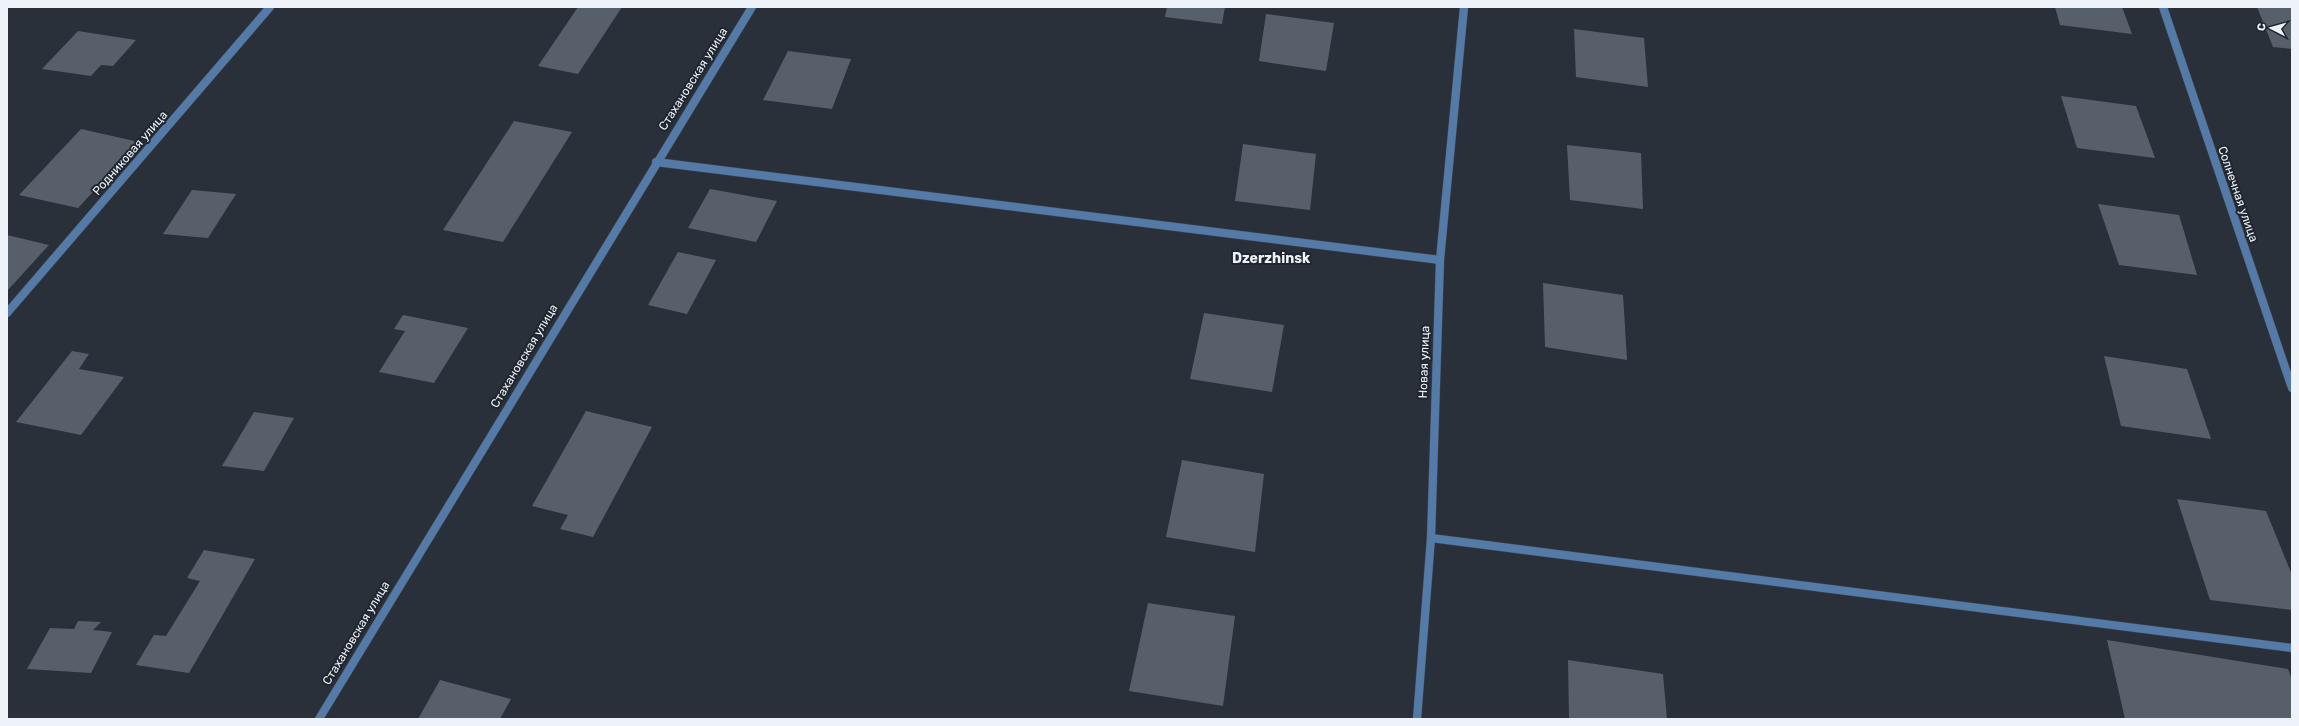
<svg xmlns="http://www.w3.org/2000/svg" width="2299" height="726" font-family="Rubik,sans-serif">
<style>
.building{fill:#57606a}
.lines{fill:none;stroke-linecap:round;stroke-linejoin:round}
.minor-casing{stroke:#454b54;stroke-width:9}
.tertiary-casing{stroke:#454b54;stroke-width:9}
.minor{stroke:#547ba8;stroke-width:8}
.tertiary{stroke:#547ba8;stroke-width:8}
.labels{text-anchor:middle;stroke-width:4;stroke-linejoin:round;paint-order:stroke}
.street-label{font-size:12px;fill:#eef3f9;stroke:#1f262f}
.quarter-label{font-size:14px;font-weight:bold;fill:#eef3f9;stroke:#1f262f}
</style>
<rect width="100%" height="100%" fill="#293039"/>
<g class="building">
<path d="M578,7H622L578,74L538,66Z"/>
<path d="M1167,7H1225L1222,24L1165,17Z"/>
<path d="M2055,7H2122L2132,34L2060,25Z"/>
<path d="M2257,7H2292V49L2273,47Z"/>
<path d="M1266,14L1334,23L1326,71L1259,61Z"/>
<path d="M1574,29L1644,38L1648,87L1576,77Z"/>
<path d="M78,31L136,40L113,66L101,65L91,76L42,69Z"/>
<path d="M788,51L851,59L832,109L763,100Z"/>
<path d="M2061,96L2136,106L2155,158L2077,148Z"/>
<path d="M514,121L572,132L503,242L443,230Z"/>
<path d="M81,129L139,142L78,208L19,195Z"/>
<path d="M1243,144L1316,154L1310,210L1235,201Z"/>
<path d="M1567,145L1641,153L1643,209L1570,200Z"/>
<path d="M710,189L777,201L756,242L688,228Z"/>
<path d="M192,190L236,194L208,238L163,234Z"/>
<path d="M2098,204L2179,215L2197,275L2119,265Z"/>
<path d="M7,235L49,245L7,291Z"/>
<path d="M678,252L716,260L687,314L648,305Z"/>
<path d="M1543,283L1623,295L1627,360L1545,347Z"/>
<path d="M1204,313L1284,325L1272,392L1190,379Z"/>
<path d="M403,315L468,328L434,383L379,372L405,331L394,329Z"/>
<path d="M72,351L89,354L79,369L124,377L81,435L16,422Z"/>
<path d="M2104,356L2187,369L2211,439L2121,426Z"/>
<path d="M586,411L652,427L593,537L560,529L568,515L532,506Z"/>
<path d="M254,412L294,418L264,471L222,466Z"/>
<path d="M1182,460L1264,474L1255,552L1166,537Z"/>
<path d="M2177,499L2266,511L2292,575V610L2210,600Z"/>
<path d="M204,550L255,559L189,673L136,665L154,635L166,636L200,581L187,578Z"/>
<path d="M1148,603L1235,616L1223,706L1129,691Z"/>
<path d="M78,621L101,622L93,630L112,632L91,673L27,669L50,628L74,629Z"/>
<path d="M2107,640L2288,669L2292,680V719H2125Z"/>
<path d="M1568,660L1663,674L1667,719H1569Z"/>
<path d="M440,680L511,699L500,719H418Z"/>
</g>
<g class="lines">
<defs>
<g id="minor">
<path d="M2163,7L2292,388"/>
<path d="M656,162L1440,260"/>
<path d="M7,313L270,7"/>
<path d="M1431,538L2292,648"/>
<path d="M1417,719L1431,538L1440,260L1464,7"/>
</g>
<path id="tertiary" d="M319,719L752,7"/>
</defs>
<use href="#minor" class="minor-casing"/>
<use href="#tertiary" class="tertiary-casing"/>
<use href="#minor" class="minor"/>
<use href="#tertiary" class="tertiary"/>
</g>
<g class="labels">
<g class="street-label">
<text transform="translate(693 79) rotate(-58)" y="4">Стахановская улица</text>
<text transform="translate(130 153) rotate(-49)" y="4">Родниковая улица</text>
<text transform="translate(2238 194) rotate(71)" y="4">Солнечная улица</text>
<text transform="translate(524 356) rotate(-59)" y="4">Стахановская улица</text>
<text transform="translate(1424 362) rotate(-88)" y="4">Новая улица</text>
<text transform="translate(356 633) rotate(-59)" y="4">Стахановская улица</text>
</g>
<g class="quarter-label">
<text x="1271" y="263">Dzerzhinsk</text>
</g>
</g>
<rect width="2299" height="726" fill="none" stroke="#eef3f9" stroke-width="16"/>
<g transform="translate(2271 28) rotate(276)" stroke="#1f262f" stroke-width="3" paint-order="stroke">
<path d="M0-3L7 15L0 10L-7 15Z" fill="#eef3f9"/>
<text y="-6" font-size="11" font-weight="bold" text-anchor="middle" fill="#eef3f9">С</text>
</g>
</svg>
